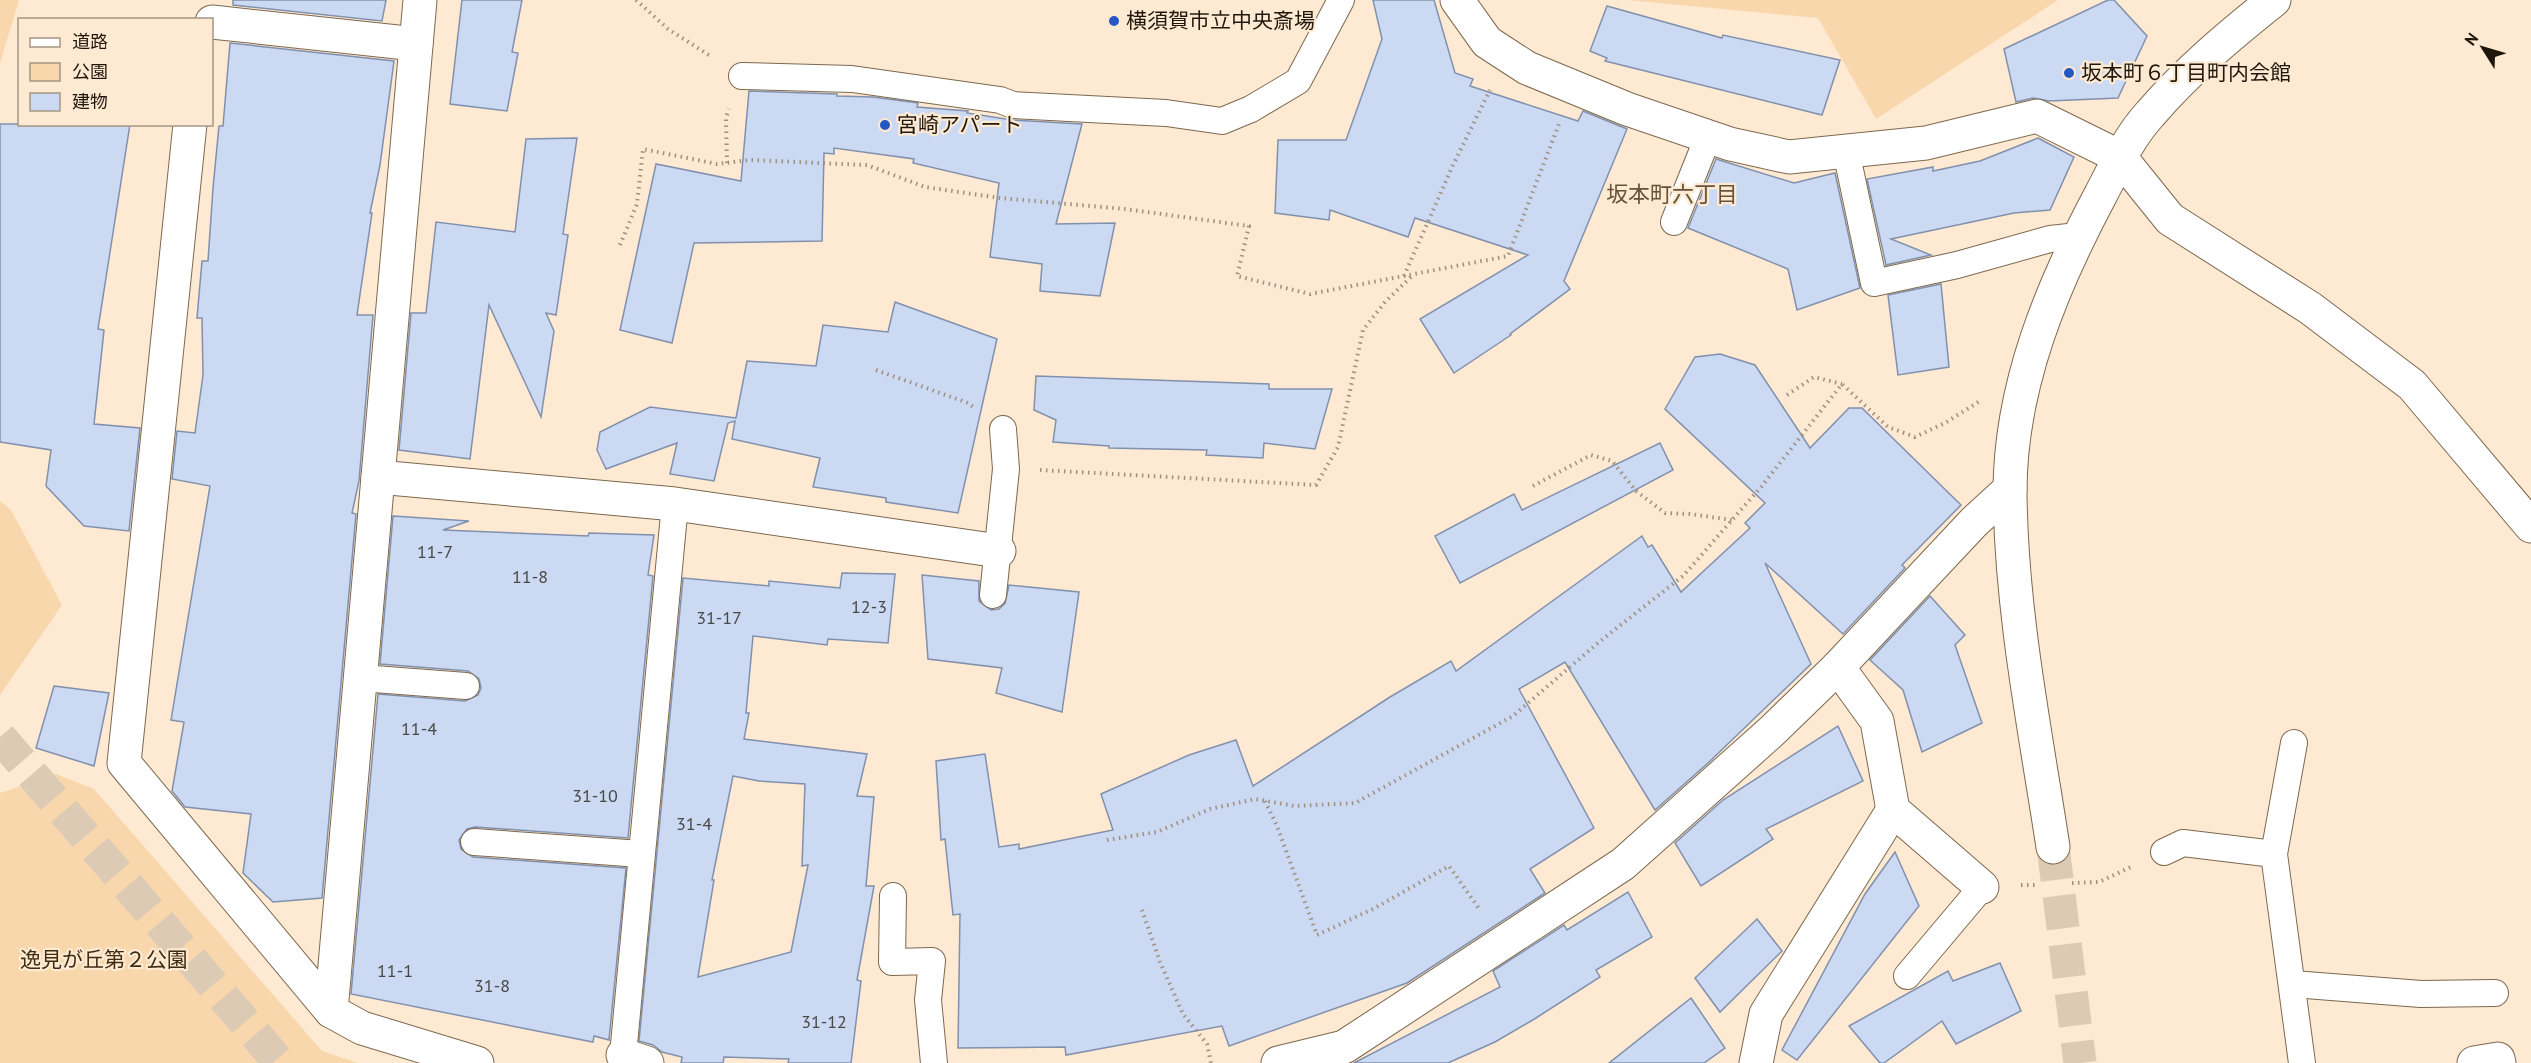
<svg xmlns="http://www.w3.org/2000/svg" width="2531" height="1063" font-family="'PT Sans','Noto Sans JP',sans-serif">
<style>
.green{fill:#f9d7ac}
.building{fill:#cbd9f3;stroke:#8190ad;stroke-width:1.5;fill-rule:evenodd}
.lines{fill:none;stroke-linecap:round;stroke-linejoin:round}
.secondary-tunnel{stroke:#ddcab5;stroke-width:33;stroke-dasharray:33 16;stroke-linecap:butt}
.lane-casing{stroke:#7d684e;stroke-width:28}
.street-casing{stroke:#7d684e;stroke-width:35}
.secondary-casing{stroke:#7d684e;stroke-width:35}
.path{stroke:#9e8f7e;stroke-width:4;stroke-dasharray:1.5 4.5;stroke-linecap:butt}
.lane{stroke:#fff;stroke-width:26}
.street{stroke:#fff;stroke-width:33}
.secondary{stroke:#fff;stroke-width:33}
.poi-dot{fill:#2557c5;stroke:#feead3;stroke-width:2}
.labels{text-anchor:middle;stroke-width:4.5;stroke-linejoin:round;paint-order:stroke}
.number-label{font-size:18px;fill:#4a4846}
.poi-label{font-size:21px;fill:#1f170c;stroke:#feead3;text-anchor:start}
.park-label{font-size:21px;fill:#402c11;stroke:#feead3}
.neighbourhood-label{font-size:22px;fill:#67533a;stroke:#feead3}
</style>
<rect width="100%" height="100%" fill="#feead3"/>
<g class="green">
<path d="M0,0H19L0,63Z"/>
<path d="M1627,0H2058L1876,119L1818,18Z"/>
<path d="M0,501L11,510L62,605L0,695Z"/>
<path d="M56,774L94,789L322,1051L358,1063H0V793Z"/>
</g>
<g class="building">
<path d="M233,0H386L382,21L233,5Z"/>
<path d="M462,0H522L512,52L518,53L507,111L450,104Z"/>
<path d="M1373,0H1434L1455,73L1473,79L1470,86L1578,121L1583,111L1627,129L1564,281L1570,289L1510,334L1511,335L1454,373L1420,319L1528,255L1415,218L1408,237L1330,210L1329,220L1275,213L1278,140H1346L1382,39Z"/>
<path d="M2108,0H2114L2147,36L2118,98L2049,101L2033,98L2016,102L2004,49Z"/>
<path d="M1607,6L1722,38L1723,35L1840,60L1822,115L1605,61L1607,58L1590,51Z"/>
<path d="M230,43L394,61L380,165L370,213H372L357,315H373L359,481L352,513L356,514L322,898L273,902L243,873L251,814L185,807L172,791L184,722L171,720L210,486L172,479L177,431L195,433L203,375L202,318H197L202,261H208L213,188L219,126H223Z"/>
<path d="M749,91L837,94V96L873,97L918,103L917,107L968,111L967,113L1012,120L1082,124L1056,224L1115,223L1100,296L1040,291L1042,264L990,257L999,183L913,163L914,159L834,148V154L824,153L822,241L694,243L672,343L620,330L656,164L741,181Z"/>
<path d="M0,124H130L98,329L104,330L94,424L140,428L129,531L84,526L46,486L51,450L0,442Z"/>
<path d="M577,138L563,234L568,235L556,315L546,313L554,331L541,417L489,305L470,459L399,450L411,313H426L436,222L515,232L526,139Z"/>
<path d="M2038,138L2074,157L2050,210L2014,213L1891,239L1931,255L1886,265L1867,179L1933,167V171L1980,161Z"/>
<path d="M1716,159L1794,183L1835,173L1860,288L1797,310L1788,269L1688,228Z"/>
<path d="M1941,284L1949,367L1898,375L1888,295Z"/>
<path d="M895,302L997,339L958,513L886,502V498L813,487L820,458L732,439L735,421L728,423L714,481L670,474L677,443L606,469L597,450L600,432L650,407L736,418L747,361L816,366L823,325L888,332Z"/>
<path d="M1720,354L1755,365L1810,448L1849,408H1862L1961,505L1902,565L1905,568L1843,634L1765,563L1811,664L1708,763L1655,810L1565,662L1519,689L1594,828L1530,869L1545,893L1407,983L1229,1046L1222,1026L1066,1055L1065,1047L958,1048L960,914L953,915L945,839L941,840L936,761L985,754L999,847L1019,844V849L1113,830L1101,794L1189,755L1236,740L1253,786L1390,697L1451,661L1456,671L1642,536L1648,547L1652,545L1681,592L1750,528L1745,523L1765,503L1665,409L1695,357Z"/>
<path d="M1036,376L1269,384V389H1332L1315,449L1264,443L1263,458L1206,455L1207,450L1109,448V446L1053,442L1056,420L1034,410Z"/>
<path d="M1660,443L1673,470L1460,583L1435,536L1514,494L1522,510Z"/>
<path d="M393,516L469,521L443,530L588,536L589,533L654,535L648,575L653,576L628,838L475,827L467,829L459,840L461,849L473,857L626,868L609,1040L594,1036L593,1042L351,994L378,694L465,701L478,695L481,688L479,679L468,671L380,664Z"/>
<path d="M842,573L895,574L888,643L828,639L827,645L753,636L746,713H749L744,739L867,754L857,796L874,797L866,886H874L857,980L861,981L851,1063H788L789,1059L724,1057L723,1063H681L682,1057L662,1052L653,1045L639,1041L683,578L769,586V581L840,588ZM733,776L759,781L805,784L802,866L808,865L791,952L698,977L714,880H712Z"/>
<path d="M922,575L979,581V601L991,610L999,609L1005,603L1009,585L1079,592L1062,712L996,693L1002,668L928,659Z"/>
<path d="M1930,596L1965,635L1955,645L1982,723L1922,752L1903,690L1870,660Z"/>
<path d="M54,686L109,693L94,766L36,748Z"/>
<path d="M1838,726L1863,781L1766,829L1773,839L1701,886L1675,843L1723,800Z"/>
<path d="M1895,852L1919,906L1797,1060L1782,1050L1865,894Z"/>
<path d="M1628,892L1652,937L1596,970L1600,977L1536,1018L1495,1042L1448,1063H1354L1500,987L1493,971L1564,925L1567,930Z"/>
<path d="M1757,919L1782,951L1720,1012L1695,978Z"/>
<path d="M2000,963L2021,1011L1956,1044L1942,1021L1884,1063H1880L1849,1026L1948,971L1953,981Z"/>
<path d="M1691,998L1725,1048L1704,1063H1609Z"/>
</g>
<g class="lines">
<g class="secondary-tunnel">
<path d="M0,737L280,1063"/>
<path d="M2053,847L2080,1063"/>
</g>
<defs>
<g id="lane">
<path d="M742,76L852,79L1000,100L1013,105L1166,113L1222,121L1251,109L1298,81L1341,0"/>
<path d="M1846,151L1874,283L1957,265L2050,239L2078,236"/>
<path d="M1674,222L1708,137"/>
<path d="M993,595L1006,469L1003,429"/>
<path d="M361,678L466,686"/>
<path d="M2294,743L2274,854L2302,1063"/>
<path d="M474,842L641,854"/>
<path d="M2164,852L2183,843L2274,854"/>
<path d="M893,896L892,962L932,961L928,1000L934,1063"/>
<path d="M1907,976L1982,887"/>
<path d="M2293,984L2421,994L2495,993"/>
<path d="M623,1055L675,504"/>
</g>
<g id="street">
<path d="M1457,0L1487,42L1527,68L1627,109L1730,144L1789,157L1926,143L2037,116L2120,157L2170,219L2310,308L2412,385L2531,526"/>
<path d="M212,22L416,44"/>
<path d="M190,124L124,763L331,1011L362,1028L477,1063"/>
<path d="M378,477L675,504L999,551"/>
<path d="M1838,667L1877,721L1893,810L1982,887"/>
<path d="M331,1011L420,0"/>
<path d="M623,1055L647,1063"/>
<path d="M1278,1063L1344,1047L1623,864L1772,731L1838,667L1974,522L2010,489"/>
<path d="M1756,1063L1766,1014L1893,810"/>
<path d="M2474,1063L2498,1059L2499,1063"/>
</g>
<path id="secondary" d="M2053,847C2035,729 2011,611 2010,492C2010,386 2052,286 2101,194C2115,167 2129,137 2150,114C2187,71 2230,35 2274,0"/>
</defs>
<use href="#lane" class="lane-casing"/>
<use href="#street" class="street-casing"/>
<use href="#secondary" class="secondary-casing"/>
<g class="path">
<path d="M636,0L668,29L712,57"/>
<path d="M727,163L726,118L729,109"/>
<path d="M620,245L637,204L643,149L717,164L750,160L867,165L925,187L1000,198L1125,209L1249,226L1237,276L1310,294L1508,256L1559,124"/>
<path d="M1404,276L1453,165L1490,90"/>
<path d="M876,370L968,403L976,409"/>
<path d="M1787,395L1814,377L1842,384"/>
<path d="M1040,470L1316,485L1338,447L1363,330L1385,302L1413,275"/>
<path d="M1533,486L1591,455L1612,461L1636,491L1665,513L1690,514L1732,520"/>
<path d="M1265,801L1277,826L1317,935L1373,909L1449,866L1480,910"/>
<path d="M1107,840L1157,832L1210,809L1255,799L1294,806L1355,803L1513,716L1599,642L1683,576L1761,487L1842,384L1888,427L1915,437L1945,423L1980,401"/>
<path d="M2072,883L2099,882L2133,866"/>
<path d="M2021,885H2038"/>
<path d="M1142,910L1160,962L1183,1014L1207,1044L1211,1063"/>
</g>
<use href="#lane" class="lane"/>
<use href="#street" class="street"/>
<use href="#secondary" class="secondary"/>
</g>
<g class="poi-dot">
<circle cx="1114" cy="21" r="6"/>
<circle cx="2069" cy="73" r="6"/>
<circle cx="885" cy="125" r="6"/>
</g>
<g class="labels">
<g class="number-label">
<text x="435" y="558">11-7</text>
<text x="530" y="583">11-8</text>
<text x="869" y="613">12-3</text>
<text x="719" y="624">31-17</text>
<text x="419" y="735">11-4</text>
<text x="595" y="802">31-10</text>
<text x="694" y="830">31-4</text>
<text x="395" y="977">11-1</text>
<text x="492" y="992">31-8</text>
<text x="824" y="1028">31-12</text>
</g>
<g class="poi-label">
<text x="1126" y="28">横須賀市立中央斎場</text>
<text x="2081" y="80">坂本町６丁目町内会館</text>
<text x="897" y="132">宮崎アパート</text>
</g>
<g class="park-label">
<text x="104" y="967">逸見が丘第２公園</text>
</g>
<g class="neighbourhood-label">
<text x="1672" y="202">坂本町六丁目</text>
</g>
</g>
<rect x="18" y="18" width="195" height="108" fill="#feead3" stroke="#a59683" stroke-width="1.5"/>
<rect x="30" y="38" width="30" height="9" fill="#ffffff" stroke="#a59683" stroke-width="1.5"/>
<text x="72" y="48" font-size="18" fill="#1f170c">道路</text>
<rect x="30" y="63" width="30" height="18" fill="#f9d7ac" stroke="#a59683" stroke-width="1.5"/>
<text x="72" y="78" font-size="18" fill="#1f170c">公園</text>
<rect x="30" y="93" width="30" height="18" fill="#cbd9f3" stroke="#a59683" stroke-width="1.5"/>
<text x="72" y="108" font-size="18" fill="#1f170c">建物</text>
<g transform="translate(2483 48) rotate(307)" stroke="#feead3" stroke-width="4.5" paint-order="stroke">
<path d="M0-4.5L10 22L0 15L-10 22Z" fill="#1f170c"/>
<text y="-9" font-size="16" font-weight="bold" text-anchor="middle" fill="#1f170c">N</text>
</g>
</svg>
